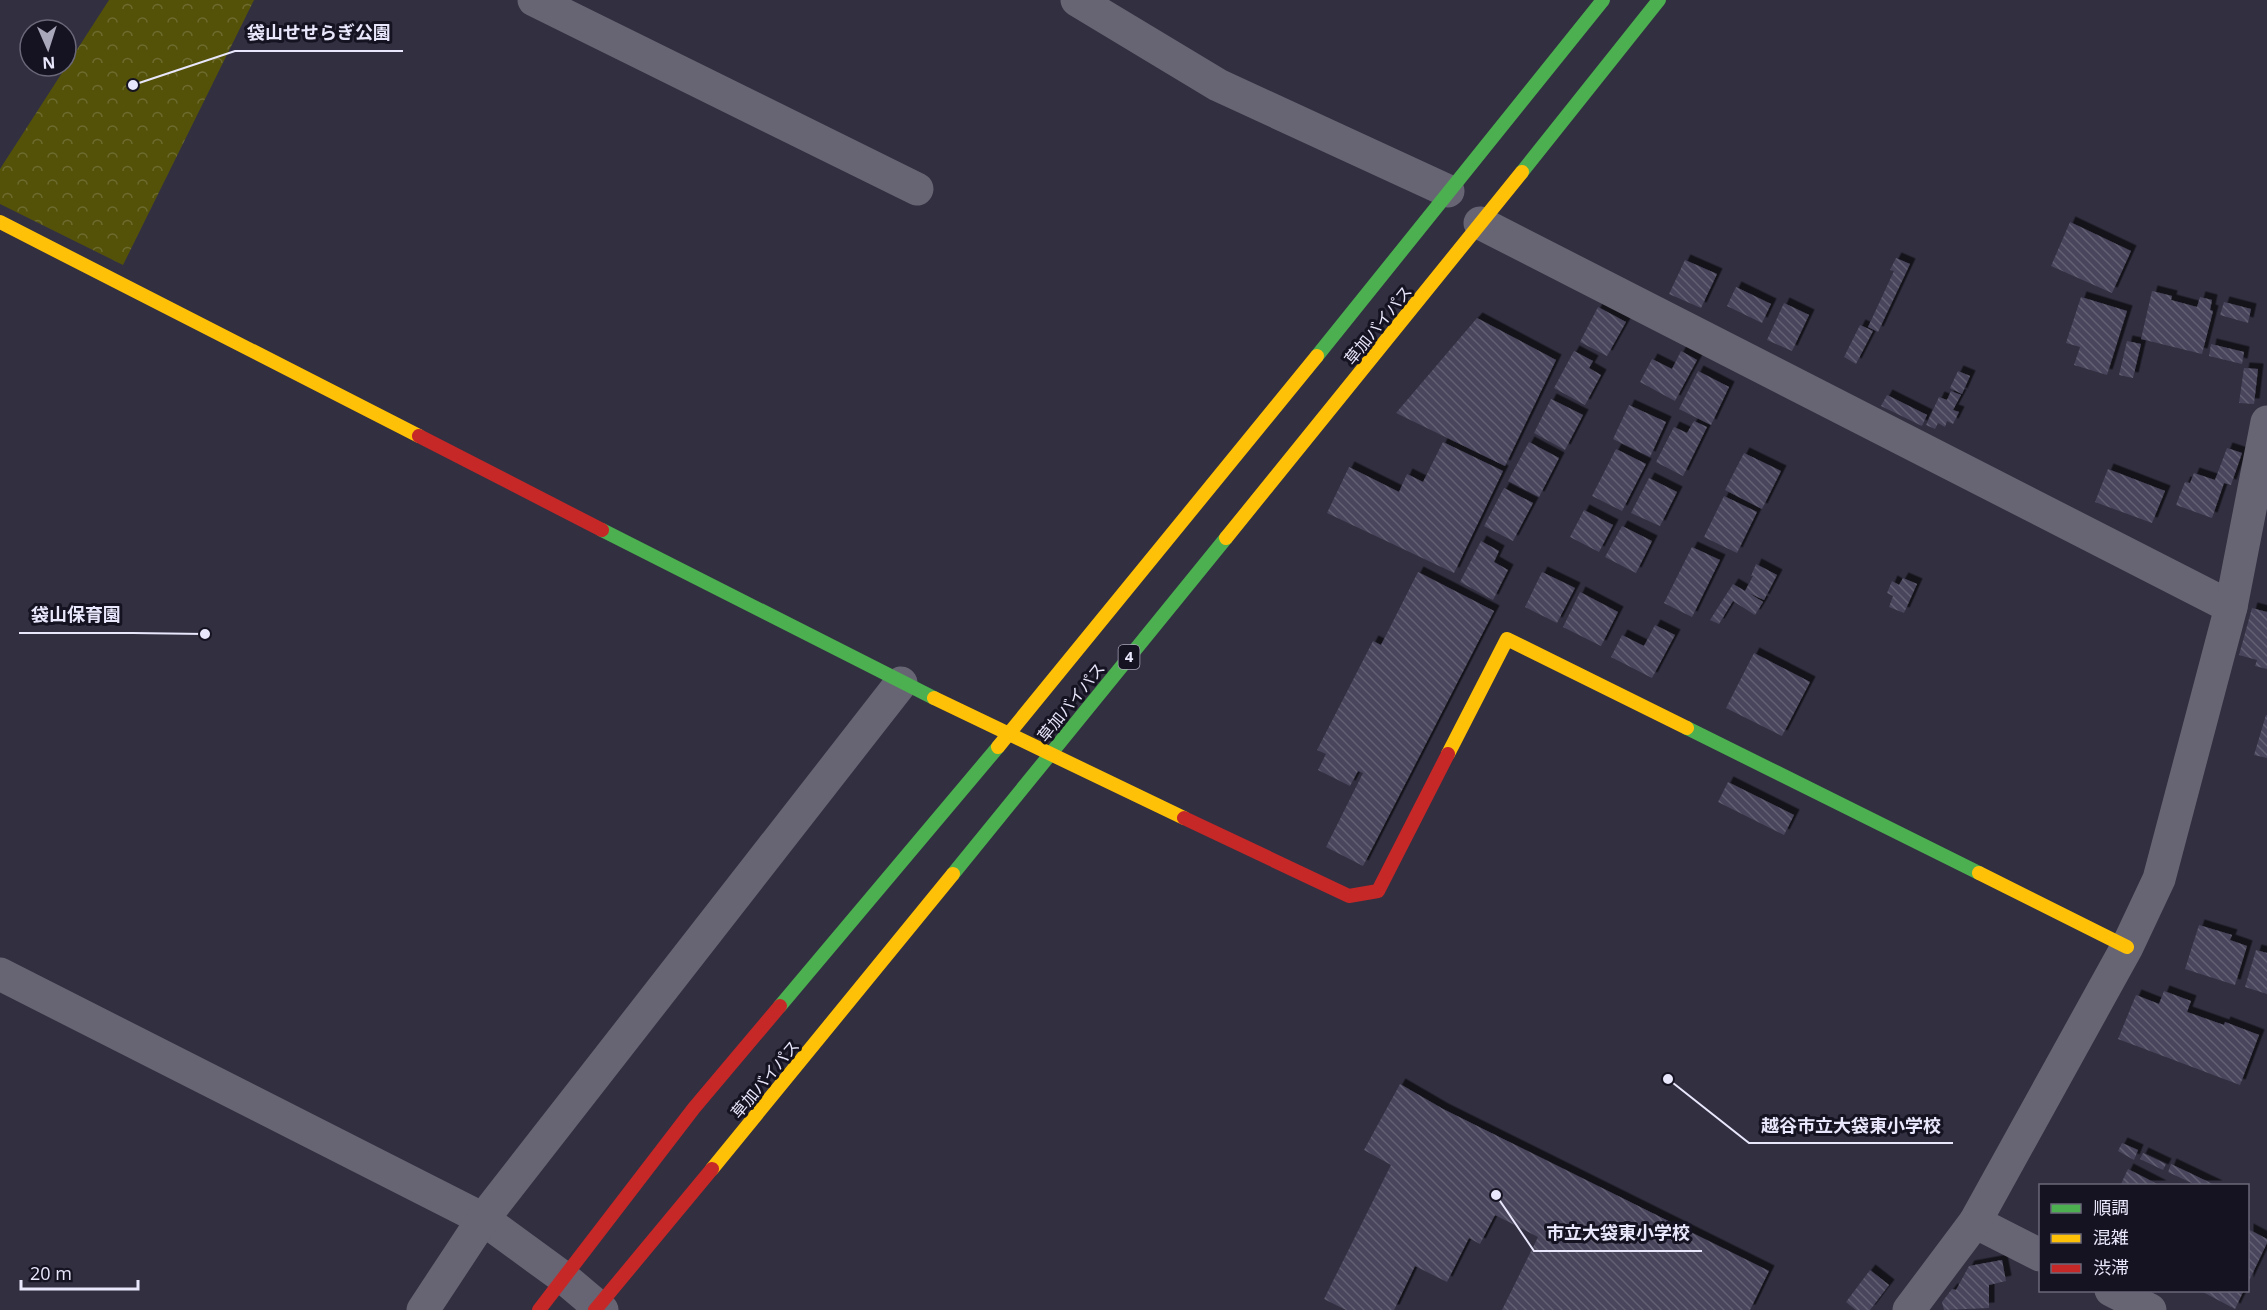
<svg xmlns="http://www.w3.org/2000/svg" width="2267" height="1310" font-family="'Open Sans','Noto Sans JP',sans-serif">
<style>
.park{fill:url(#park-crowns)}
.building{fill:url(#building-back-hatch);filter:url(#shadow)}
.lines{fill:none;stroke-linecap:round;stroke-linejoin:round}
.street{stroke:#676573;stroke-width:33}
.fast{stroke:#4caf50;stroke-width:14}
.slow{stroke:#ffc107;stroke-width:14}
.jam{stroke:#c62828;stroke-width:14}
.labels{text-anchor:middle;stroke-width:6;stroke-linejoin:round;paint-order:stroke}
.shield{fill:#151321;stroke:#a9a7ba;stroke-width:1.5}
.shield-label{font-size:15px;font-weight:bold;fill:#e9e7fc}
.street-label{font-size:16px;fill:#e9e7fc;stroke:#151321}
.leader{fill:none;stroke:#e9e7fc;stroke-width:2}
.callout-dot{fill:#e9e7fc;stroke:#151321;stroke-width:2}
.callout-label{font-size:18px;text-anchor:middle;font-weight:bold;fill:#e9e7fc;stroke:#151321;stroke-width:6;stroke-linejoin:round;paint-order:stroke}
</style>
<defs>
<pattern id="park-crowns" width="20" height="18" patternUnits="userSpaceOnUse" patternTransform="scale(1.5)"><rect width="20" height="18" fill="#545209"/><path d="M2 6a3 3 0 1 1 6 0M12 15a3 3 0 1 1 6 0" fill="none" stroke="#6d6b2e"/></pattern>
<pattern id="building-back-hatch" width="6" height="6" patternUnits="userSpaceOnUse" patternTransform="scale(1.5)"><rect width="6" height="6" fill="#49455b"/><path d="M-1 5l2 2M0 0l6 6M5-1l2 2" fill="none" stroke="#636073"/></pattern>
<filter id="shadow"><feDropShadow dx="5.5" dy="-5.5" stdDeviation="0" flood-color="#0009"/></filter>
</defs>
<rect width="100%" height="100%" fill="#312f40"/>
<path class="park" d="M109,0H254L123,265L0,204V169Z"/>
<g class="building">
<path d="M2070,222L2131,251L2112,293L2051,266Z"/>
<path d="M1896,258L1910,264L1878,332L1868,327L1894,271L1890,270Z"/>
<path d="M1685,260L1717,274L1701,308L1669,294Z"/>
<path d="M1736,287L1771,304L1762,323L1727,306Z"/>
<path d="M2152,291L2172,296L2171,300L2197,307L2200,297L2212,300L2210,310L2213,311L2202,354L2141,339Z"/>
<path d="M2081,297L2127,311L2107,375L2074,365L2080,347L2066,343Z"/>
<path d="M2224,302L2251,309L2248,323L2220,315Z"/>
<path d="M1784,303L1809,315L1792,351L1767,340Z"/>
<path d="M1598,307L1626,322L1607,356L1580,342Z"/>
<path d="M1477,318L1556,360L1505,466L1396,413Z"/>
<path d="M1860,325L1873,331L1856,364L1844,357Z"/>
<path d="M2127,341L2141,344L2133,378L2119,375Z"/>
<path d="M2211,344L2244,352L2242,364L2209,356Z"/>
<path d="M1574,351L1593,361L1589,368L1601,375L1585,405L1554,388Z"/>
<path d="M1681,351L1697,360L1675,401L1640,382L1652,359L1672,369Z"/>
<path d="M2244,368L2258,369L2254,404L2239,403Z"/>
<path d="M1698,371L1729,387L1711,425L1679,409Z"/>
<path d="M1958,371L1970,376L1962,394L1950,388Z"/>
<path d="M1951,391L1961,395L1953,410L1959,412L1953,424L1947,421L1945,427L1938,423L1935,429L1926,425L1939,397L1947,400Z"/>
<path d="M1887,395L1927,415L1922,426L1881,406Z"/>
<path d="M1551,399L1583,415L1565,450L1534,433Z"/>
<path d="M1629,405L1666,422L1650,457L1613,439Z"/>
<path d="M1694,421L1707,427L1683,476L1656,462L1674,427L1687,433Z"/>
<path d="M1443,442L1503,471L1454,573L1327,513L1349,467L1399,492L1407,474L1423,482Z"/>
<path d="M1529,442L1559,458L1539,497L1508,481Z"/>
<path d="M2227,448L2242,453L2231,485L2224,483L2212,518L2176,505L2185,482L2190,483L2194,473L2215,480Z"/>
<path d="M1616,449L1646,464L1622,511L1592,496Z"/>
<path d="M1744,453L1781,471L1762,509L1725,490Z"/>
<path d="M2108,469L2165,491L2152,523L2095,502Z"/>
<path d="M1649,478L1677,492L1660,526L1631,513Z"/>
<path d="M1504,488L1533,503L1513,541L1484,526Z"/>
<path d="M1724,496L1757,512L1737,553L1704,537Z"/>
<path d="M1584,510L1613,525L1599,552L1570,537Z"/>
<path d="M1622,526L1652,541L1636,573L1605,557Z"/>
<path d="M1481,541L1499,551L1494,562L1508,570L1493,600L1460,582Z"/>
<path d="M1692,547L1720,560L1692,617L1664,603Z"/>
<path d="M1756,564L1777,575L1764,600L1749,593L1763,602L1755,615L1733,601L1719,624L1710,620L1733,584L1745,591L1753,576H1751Z"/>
<path d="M1418,572L1494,611L1363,866L1326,847L1363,773L1358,771L1350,786L1318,770L1326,754L1317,750L1373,641L1381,645Z"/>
<path d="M1542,572L1575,588L1557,623L1525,607Z"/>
<path d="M1903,578L1917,584L1904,613L1889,607L1893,596L1887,593L1892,581L1899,585Z"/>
<path d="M1580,592L1618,612L1601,646L1563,627Z"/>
<path d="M2252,608L2267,612V669L2255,666L2257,660L2239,655Z"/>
<path d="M1655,625L1675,635L1652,678L1611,657L1622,635L1644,646Z"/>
<path d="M1754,653L1810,682L1782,736L1726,708Z"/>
<path d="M2266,715H2267V758L2254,755Z"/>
<path d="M1728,782L1794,815L1784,835L1718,802Z"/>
<path d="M2199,925L2232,935L2230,940L2247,946L2235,985L2185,969Z"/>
<path d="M2256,950L2267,953V994L2245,987Z"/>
<path d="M2164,991L2191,1001L2187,1012L2224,1025L2225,1022L2259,1035L2240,1085L2118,1039L2136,995L2159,1004Z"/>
<path d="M1400,1084L1443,1109L1769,1271L1750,1310H1502L1538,1237L1495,1215L1480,1244L1469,1238L1447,1282L1415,1266L1394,1310H1346L1324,1299L1391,1165L1364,1150Z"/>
<path d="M2122,1143L2138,1150L2134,1160L2118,1151Z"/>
<path d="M2143,1153L2166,1164L2163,1170L2140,1159Z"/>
<path d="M2171,1164L2217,1186H2198L2168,1172Z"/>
<path d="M2128,1169L2161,1186H2120Z"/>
<path d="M2248,1229L2267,1239V1243L2248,1283Z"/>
<path d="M2002,1260L2006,1281L1989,1285V1308L1944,1310L1942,1302L1952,1289L1956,1290L1969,1266Z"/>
<path d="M1870,1270L1889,1285L1870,1310H1856L1846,1302Z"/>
<path d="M2199,1290H2244L2235,1309Z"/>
</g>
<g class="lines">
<g class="street">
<path d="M534,0L917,189"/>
<path d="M1077,0L1218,85L1448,191"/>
<path d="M1480,223L2231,607"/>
<path d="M0,974L483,1219L564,1278L602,1310"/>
<path d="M1975,1222L2040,1255"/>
<path d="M2111,1290L2150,1310"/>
<path d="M423,1310L483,1219L901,683"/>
<path d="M1909,1310L1975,1222L2127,947L2159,879L2231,607L2267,422"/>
</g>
<g class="fast">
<path d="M1522,172L1659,0"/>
<path d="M1317,356L1603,0"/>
<path d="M602,530L934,698"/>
<path d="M1687,728L1979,873"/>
<path d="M953,874L1226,538"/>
<path d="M780,1006L998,747"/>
</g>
<g class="slow">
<path d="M0,222L419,436"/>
<path d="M1226,538L1522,172"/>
<path d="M934,698L1184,818"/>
<path d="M998,747L1317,356"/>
<path d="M1448,754L1507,639L1687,728"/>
<path d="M1979,873L2127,947"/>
<path d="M712,1169L953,874"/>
</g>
<g class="jam">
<path d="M419,436L602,530"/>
<path d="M1184,818L1349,896L1378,891L1448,754"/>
<path d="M539,1310L694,1108L780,1006"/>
<path d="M595,1310L712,1169"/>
</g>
</g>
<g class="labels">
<rect class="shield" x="1118.5" y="645" width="21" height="24" rx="4.5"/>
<g class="shield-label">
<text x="1129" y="662">4</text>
</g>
<g class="street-label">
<text transform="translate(1378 325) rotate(-51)" y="6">草加バイパス</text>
<text transform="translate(1071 702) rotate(-51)" y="6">草加バイパス</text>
<text transform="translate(765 1079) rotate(-50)" y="6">草加バイパス</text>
</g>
</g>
<path class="leader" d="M133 85L235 51H403M205 634L133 633H19M1668 1079L1749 1143H1953M1496 1195L1534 1251H1702"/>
<g class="callout-dot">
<circle cx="133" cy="85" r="6"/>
<circle cx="205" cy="634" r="6"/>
<circle cx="1668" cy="1079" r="6"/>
<circle cx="1496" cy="1195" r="6"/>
</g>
<g class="callout-label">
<text x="319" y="39">袋山せせらぎ公園</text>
<text x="76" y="621">袋山保育園</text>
<text x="1851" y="1132">越谷市立大袋東小学校</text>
<text x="1618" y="1239">市立大袋東小学校</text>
</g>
<rect x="2039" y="1184" width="210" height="108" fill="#151321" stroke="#6a6879" stroke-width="1.5"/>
<rect x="2051" y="1204" width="30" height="9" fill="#4caf50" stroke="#6a6879" stroke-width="1.5"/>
<text x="2093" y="1214" font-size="18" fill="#e9e7fc">順調</text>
<rect x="2051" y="1234" width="30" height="9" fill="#ffc107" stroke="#6a6879" stroke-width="1.5"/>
<text x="2093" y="1244" font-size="18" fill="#e9e7fc">混雑</text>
<rect x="2051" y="1264" width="30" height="9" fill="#c62828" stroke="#6a6879" stroke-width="1.5"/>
<text x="2093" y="1274" font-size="18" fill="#e9e7fc">渋滞</text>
<g transform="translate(48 48) rotate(177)"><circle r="28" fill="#151321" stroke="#6a6879" stroke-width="1.5"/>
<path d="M0-4.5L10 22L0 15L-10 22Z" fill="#a9a7ba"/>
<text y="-9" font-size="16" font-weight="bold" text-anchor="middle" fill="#e9e7fc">N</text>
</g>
<path d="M21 1280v9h117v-9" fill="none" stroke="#e9e7fc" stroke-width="3"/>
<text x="30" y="1280" font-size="18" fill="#e9e7fc" stroke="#151321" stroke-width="4.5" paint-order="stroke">20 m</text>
</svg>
